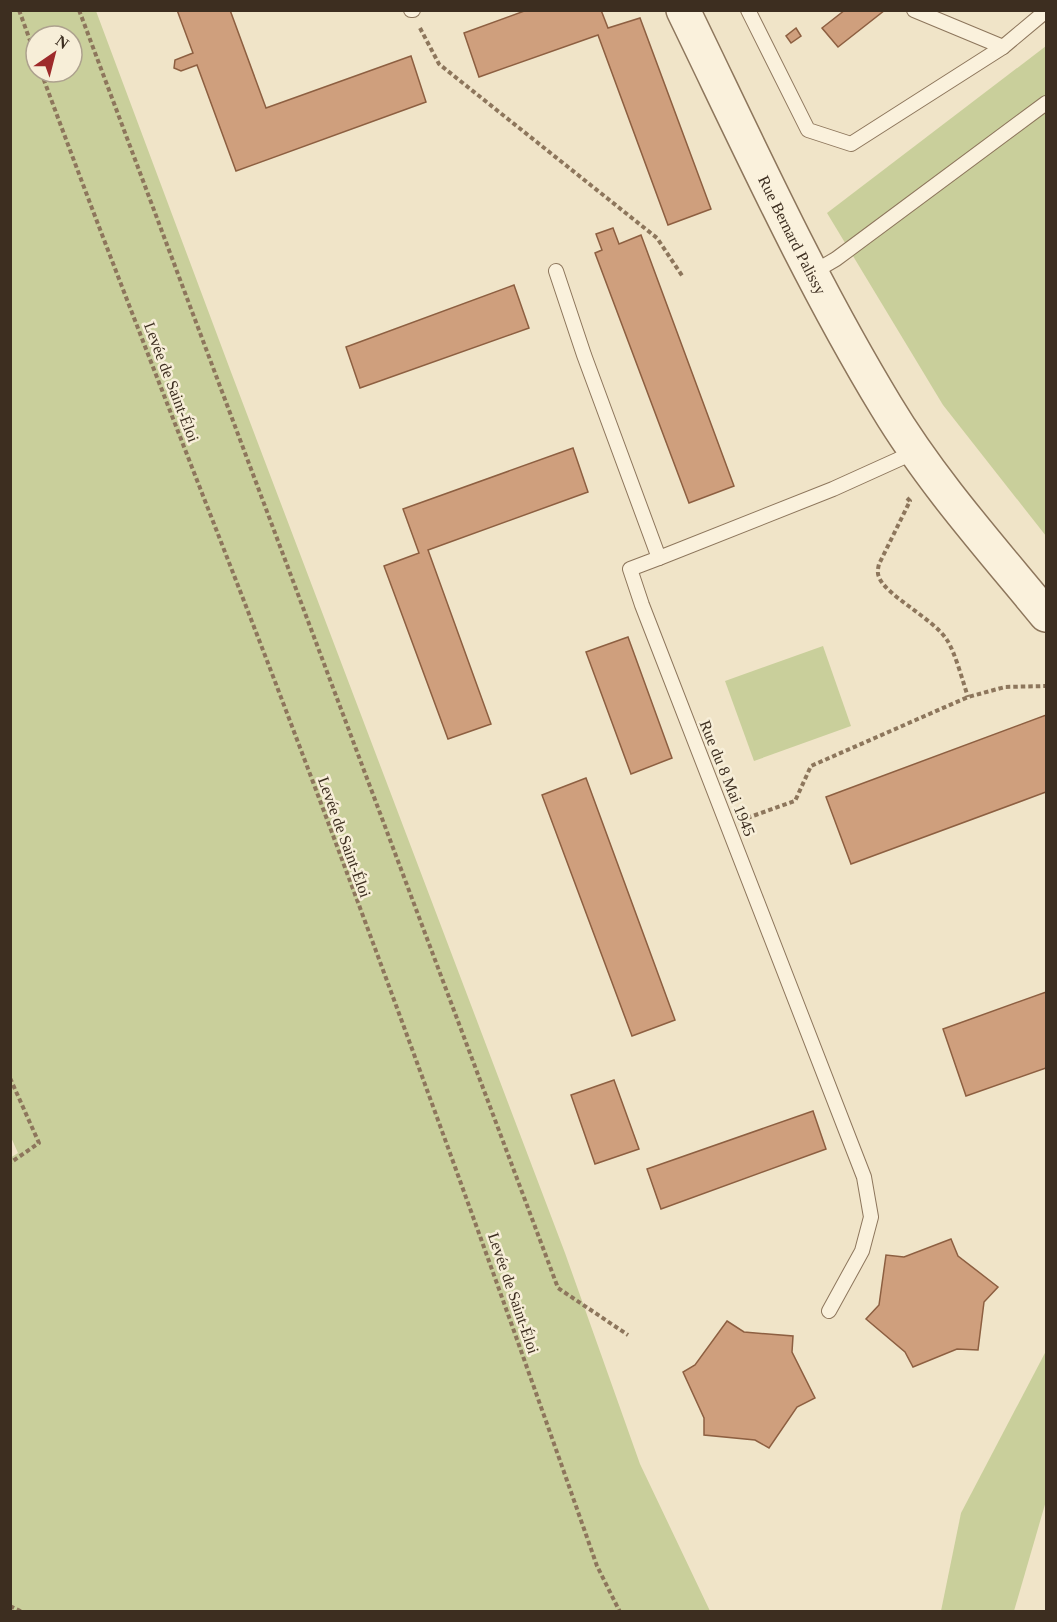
<svg xmlns="http://www.w3.org/2000/svg" width="1057" height="1622" font-family="Georgia,serif">
<style>
.green{fill:#c9cf9b;fill-rule:evenodd}
.building{fill:#cf9f7d;stroke:#8d5f41;stroke-width:1.5}
.lines{fill:none;stroke-linecap:round;stroke-linejoin:round}
.service-casing{stroke:#8d765c;stroke-width:16}
.tertiary-casing{stroke:#8d765c;stroke-width:36}
.path{stroke:#8d765c;stroke-width:4;stroke-dasharray:4.5 3;stroke-linecap:butt}
.service{stroke:#faf1dc;stroke-width:14}
.tertiary{stroke:#faf1dc;stroke-width:33}
.labels{text-anchor:middle;stroke-width:5;stroke-linejoin:round;paint-order:stroke}
.street-label{font-size:16px;fill:#3d2e20;stroke:#f7eed8}
</style>
<rect width="100%" height="100%" fill="#f0e4c8"/>
<g class="green">
<path d="M11,10L96,11L231,372L565,1253L640,1464L710,1611H11L10,1158L18,1153L10,1135ZM36,36H72V72H36Z"/>
<path d="M1046,46V536L943,405L827,213Z"/>
<path d="M823,646L851,726L754,761L725,681Z"/>
<path d="M1046,1351V1501L1014,1611H941L961,1513Z"/>
</g>
<g class="building">
<path d="M177,10H230L266,108L411,56L426,102L236,171L197,65L181,71L174,68L175,60L193,53Z"/>
<path d="M527,10H601L608,28L640,18L711,209L668,225L598,35L479,77L464,33Z"/>
<path d="M845,10H885L838,47L822,28Z"/>
<path d="M796,28L801,36L791,43L786,36Z"/>
<path d="M613,228L619,244L641,235L734,486L689,503L595,253L602,250L596,234Z"/>
<path d="M514,285L529,328L360,388L346,347Z"/>
<path d="M573,448L588,492L428,550L491,724L448,739L384,566L419,553L403,509Z"/>
<path d="M628,637L672,758L631,774L586,652Z"/>
<path d="M1046,715V792L851,864L826,797Z"/>
<path d="M586,778L675,1020L632,1036L542,795Z"/>
<path d="M1046,992V1068L966,1096L943,1029Z"/>
<path d="M614,1080L639,1149L595,1164L571,1095Z"/>
<path d="M813,1111L826,1149L661,1209L647,1169Z"/>
<path d="M951,1239L958,1256L998,1287L984,1302L978,1350L957,1349L913,1367L905,1352L866,1319L879,1305L886,1255L904,1257Z"/>
<path d="M727,1321L744,1332L793,1336L792,1352L815,1398L797,1407L769,1448L755,1440L704,1435V1418L683,1372L695,1365Z"/>
</g>
<g class="lines">
<defs>
<g id="service">
<path d="M411,10H413"/>
<path d="M748,10L808,130L851,144L1003,47L1046,11"/>
<path d="M914,10L1003,47"/>
<path d="M556,271L584,355L659,558L630,569L642,605L864,1177L871,1217L862,1251L829,1311"/>
<path d="M812,273L836,259L1046,103"/>
<path d="M659,558L833,489L917,451"/>
</g>
<g id="tertiary">
<path id="s1" d="M683,10C748,144 809,279 886,406C931,481 991,548 1046,615"/>
</g>
</defs>
<use href="#service" class="service-casing"/>
<use href="#tertiary" class="tertiary-casing"/>
<g class="path">
<path d="M19,10L36,57"/>
<path d="M79,10L558,1288L628,1335"/>
<path d="M420,28L439,64L657,238L683,277"/>
<path d="M41,72C115,273 194,471 271,671C384,968 492,1266 597,1566L620,1612"/>
<path d="M907,498L910,501L879,564C878,568 877,573 879,577C885,595 934,619 947,640C955,652 963,682 968,697"/>
<path d="M747,818L795,801L811,766L968,697L1005,687L1046,686"/>
<path d="M10,1078L39,1143L10,1163"/>
<path d="M10,1606L22,1612"/>
</g>
<use href="#service" class="service"/>
<use href="#tertiary" class="tertiary"/>
</g>
<g class="labels">
<g class="street-label">
<text dy="6" stroke="none"><textPath href="#s1" startOffset="250">Rue Bernard Palissy</textPath></text>
<text transform="translate(172 382) rotate(69)" y="6">Levée de Saint-Éloi</text>
<text transform="translate(728 778) rotate(68)" y="6">Rue du 8 Mai 1945</text>
<text transform="translate(345 837) rotate(70)" y="6">Levée de Saint-Éloi</text>
<text transform="translate(514 1293) rotate(71)" y="6">Levée de Saint-Éloi</text>
</g>
</g>
<rect width="1057" height="1622" fill="none" stroke="#3d2e20" stroke-width="24"/>
<g transform="translate(54 54) rotate(35)"><circle r="28" fill="#f7eed8" stroke="#ada18e" stroke-width="1.5"/>
<path d="M0-4.5L10 22L0 15L-10 22Z" fill="#9e2a2b"/>
<text y="-9" font-size="16" font-weight="bold" text-anchor="middle" fill="#3d2e20">N</text>
</g>
</svg>
